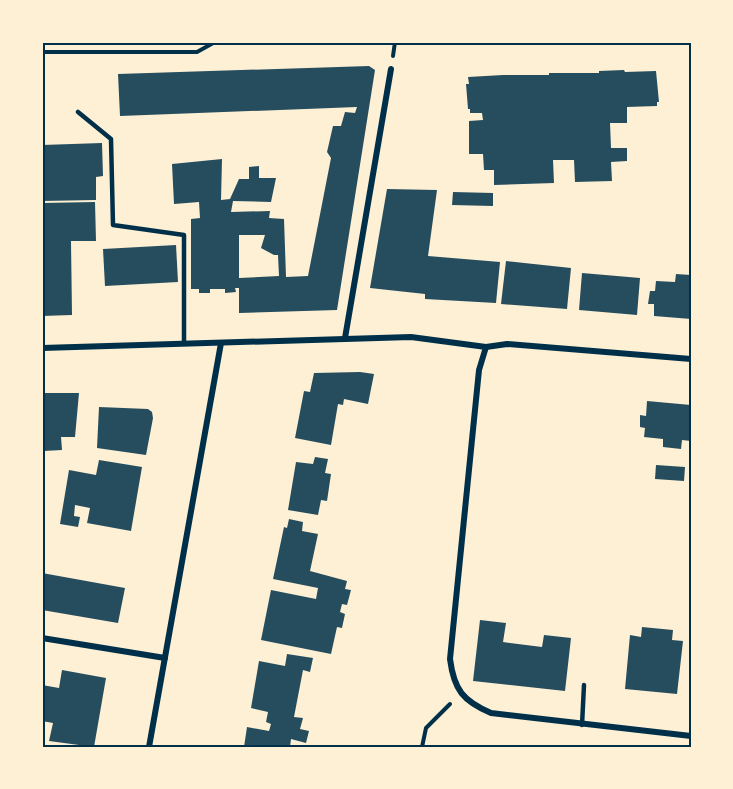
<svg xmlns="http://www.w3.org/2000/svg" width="733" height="789" font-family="Lato,sans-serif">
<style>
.building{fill:#264d5e;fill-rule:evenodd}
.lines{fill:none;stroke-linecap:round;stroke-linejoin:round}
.path{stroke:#003049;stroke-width:4}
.service{stroke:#003049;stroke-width:4.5}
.minor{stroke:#003049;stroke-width:6}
.neatline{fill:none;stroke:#003049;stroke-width:2}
</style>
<rect width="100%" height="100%" fill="#fdf0d5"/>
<g class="building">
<path d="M369,66L375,70L337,310L239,313V288H235L236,292L225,293V289H210V293H199V289H191V219L200,218L199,202L174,204L172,164L222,159L221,200L230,199L239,179H249V167L259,166V178H276L271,202L233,201L231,212L270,211L269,218L284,219L286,277L308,276L331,158L327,152L333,126H341L345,112L355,113L357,107L120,116L118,74ZM239,235H265L261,248L274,255H278L279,276L239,278Z"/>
<path d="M624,70L625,72L656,71L659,102H657V106L627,107V123H610L611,148H627V161L611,162L612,181L575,182L574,160H553L554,183L494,185V170H484L483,154H469V121L483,120L482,113H470V109H468L466,84H469L468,77L503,75H549V73H599V71Z"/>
<path d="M102,143L103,176L96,177V200L42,201V145Z"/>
<path d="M387,189L437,190L428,256L500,262L496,303L425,299V294L370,288Z"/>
<path d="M453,192L493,193V206L452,205Z"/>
<path d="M95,202L96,241H71L72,315L42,316V203Z"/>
<path d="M176,245L178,282L105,286L103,249Z"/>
<path d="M506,261L571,268L567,309L501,304Z"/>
<path d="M582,273L640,278L637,315L579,310Z"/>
<path d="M676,274L691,275V319L654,316V304H648L650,291H655L656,281L675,282Z"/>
<path d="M360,372L374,374L368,404L344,399L343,405L338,404L331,445L295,438L304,391L310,392L314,373Z"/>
<path d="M42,393H79L75,437H61L62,450L44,451V437L42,438Z"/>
<path d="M647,401L691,405V441L682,440L681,449L663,447V439L644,437L645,428L640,427V415L646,416Z"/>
<path d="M99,407L148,409L152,412L153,418L146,455L97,448Z"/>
<path d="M315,457L328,459L325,473L331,474L327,501L321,500L318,515L288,510L296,462L313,464Z"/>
<path d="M99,460L142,467L131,531L87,523L90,508L75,505L74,516L80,517L78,527L60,524L69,470L96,475Z"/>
<path d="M656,465L685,467L684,481L655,479Z"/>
<path d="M289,519L303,522L302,531L318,534L310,571L347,581L345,589L351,590L347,605L342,604L340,612L345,614L342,628L337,627L331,654L261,640L271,590L316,599L318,588L273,579L284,527L287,528Z"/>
<path d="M42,573L125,588L118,623L42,610Z"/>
<path d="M480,620L506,623L503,642L542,647L544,635L571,638L565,691L473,681Z"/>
<path d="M642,627L673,630L672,640L683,641L677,694L625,689L630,635L641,637Z"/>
<path d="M287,654L313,658L310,672L303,670L294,717L303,718L300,729L309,731L306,743L291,739L290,747H244L247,727L269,731L271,724L266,722L268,712L251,708L259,661L285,666Z"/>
<path d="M62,670L106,678L94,747L49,741L53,723L42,721V685L59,688Z"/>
</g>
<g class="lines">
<g class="path">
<path d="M42,52H197L215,42"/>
<path d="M393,56L395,42"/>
<path d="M422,747L426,728L450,704"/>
</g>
<g class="service">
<path d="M78,112L111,139L113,225L184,235V344"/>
<path d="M582,725L584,685"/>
</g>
<g class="minor">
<path d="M345,338L391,69"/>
<path d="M486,347L479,370L450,659C454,690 463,701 491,713L691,736"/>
<path d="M42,348L411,337L486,347L507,344L691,359"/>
<path d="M42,638L165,658"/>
<path d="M149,747L221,343"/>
</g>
</g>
<rect width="733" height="789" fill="none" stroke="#fdf0d5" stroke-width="87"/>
<rect x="44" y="44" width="646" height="702" class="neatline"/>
</svg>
